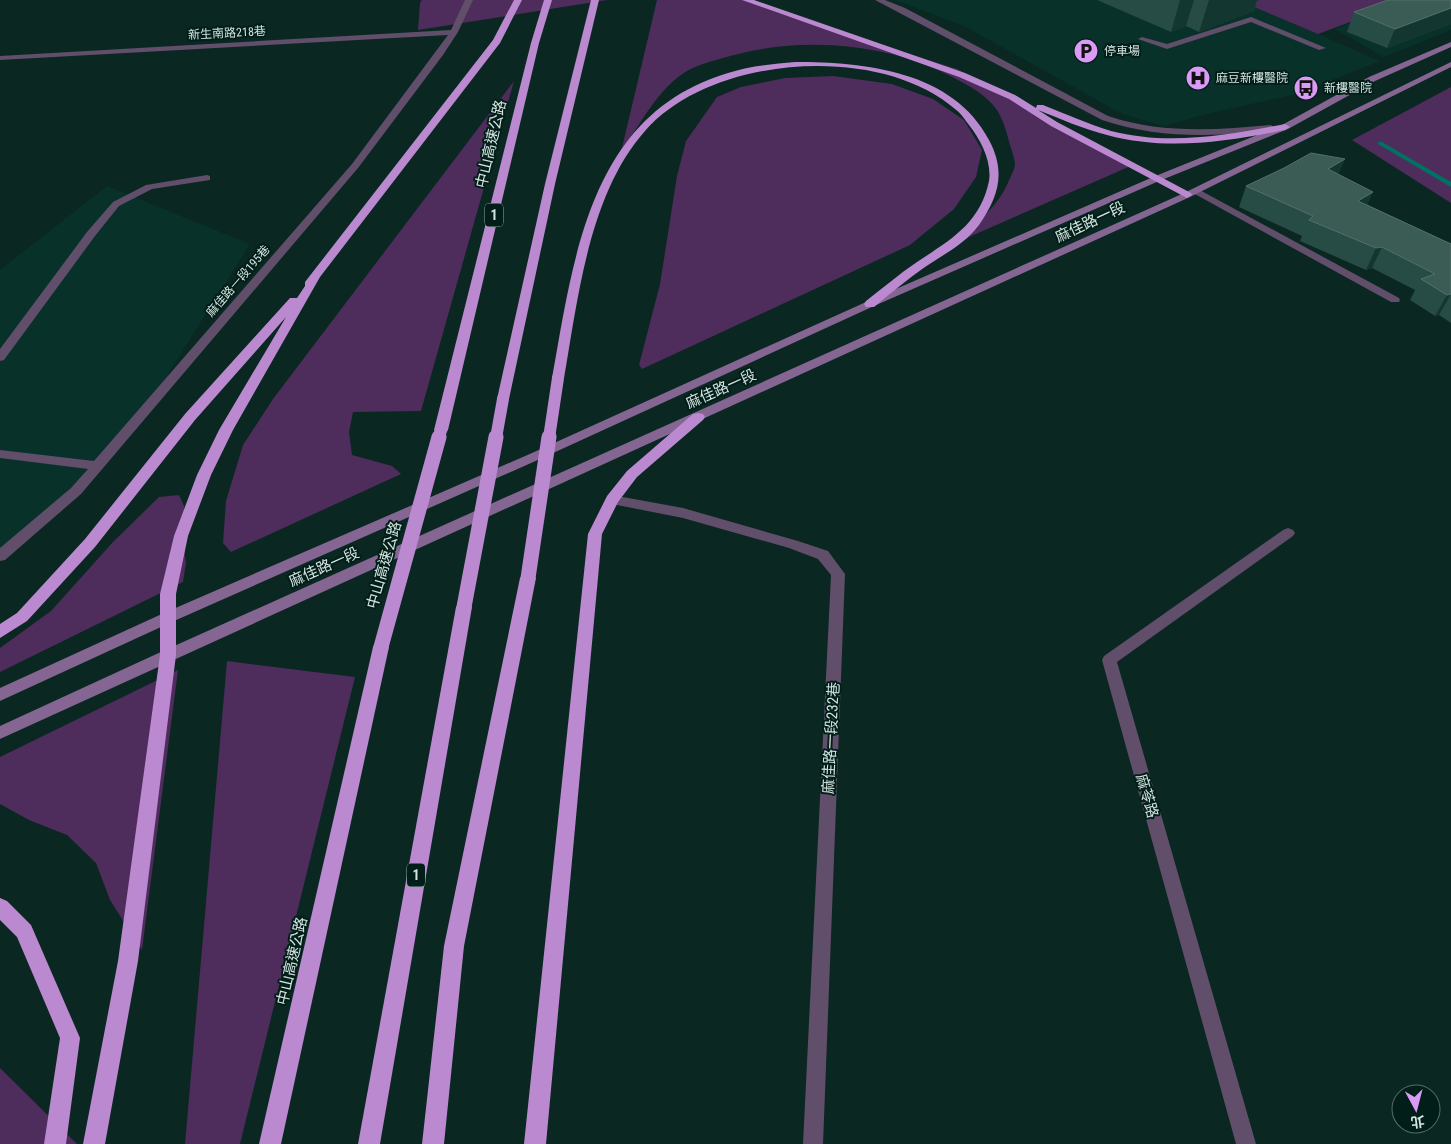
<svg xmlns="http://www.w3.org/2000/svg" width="1451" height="1144" font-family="'Roboto Condensed','Noto Sans TC',sans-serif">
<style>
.built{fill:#08312a}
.green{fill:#4e2c5c}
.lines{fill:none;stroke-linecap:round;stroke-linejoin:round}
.stream{fill:#007263;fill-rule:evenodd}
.service{fill:#614e6a;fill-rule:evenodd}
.minor{fill:#614e6a;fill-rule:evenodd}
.secondary{fill:#856693;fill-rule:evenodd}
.motorway{fill:#ba89cf;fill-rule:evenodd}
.motorway-bridge-far1{stroke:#ba89cf;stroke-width:12}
.motorway-bridge{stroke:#ba89cf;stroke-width:15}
.wall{fill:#274b45}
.shaded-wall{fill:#143630}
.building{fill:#3a5c55;stroke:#52716b}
.labels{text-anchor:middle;stroke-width:4;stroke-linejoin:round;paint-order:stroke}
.far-street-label{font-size:12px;fill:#d4e4e0;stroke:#021e19}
.far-poi-label{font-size:12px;fill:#d4e4e0;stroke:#021e19;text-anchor:start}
.shield{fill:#021e19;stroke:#95a9a4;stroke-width:1}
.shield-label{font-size:14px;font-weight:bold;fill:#d4e4e0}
.street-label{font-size:15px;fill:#d4e4e0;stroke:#021e19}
</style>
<rect width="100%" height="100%" fill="#0a2722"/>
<g class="built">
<path d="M895,0H1240L1380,61L1297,94L1206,114L1164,126L1122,114L964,26Z"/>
<path d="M1409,0H1451V30L1384,57L1335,29Z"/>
<path d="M107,186L250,244L127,439L0,550V270Z"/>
</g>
<g class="green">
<path d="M422,0H607L418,30L420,3Z"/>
<path d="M657,0H746L782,14L957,69L1133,165L937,251C966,232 997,212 1010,178C1012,174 1015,168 1015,164C1014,155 1010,146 1008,138C1006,129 1002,118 997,110C987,96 973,88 958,80C889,42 799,35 723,58C712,61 698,65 687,71C658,88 640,125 621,152Z"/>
<path d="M1259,0H1409L1318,34L1247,4Z"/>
<path d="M833,76L892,84L933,99L964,120L982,150L976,177L954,209L910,245L642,369L639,365L660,284L677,176L686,141L717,97L741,87L785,78Z"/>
<path d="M514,81L421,411L353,412L349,432L352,455L392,466L401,474L231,552L223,543L226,501L243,445L273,399Z"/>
<path d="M1451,87V203L1352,140Z"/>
<path d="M179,495L184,506L185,519L183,542L186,563L183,582L0,672V648L51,611L113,542L159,497Z"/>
<path d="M227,661L355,677L240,1144H185Z"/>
<path d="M178,670L142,950L110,900L96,863L67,835L29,820L0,804V757Z"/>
<path d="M0,1068L77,1144H0Z"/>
</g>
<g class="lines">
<path class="stream" d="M1378,142H1382L1451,182V187L1378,144Z"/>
<g class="service">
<path d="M465,0H473L458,32L443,55L358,168L81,494L5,560L0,561V548L71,488L88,469L0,458V450L94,461L352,164L448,35L0,60V56L451,30Z"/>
<path d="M875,0H885L905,8L1108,116C1161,134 1216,130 1271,125L1275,128C1269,133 1255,132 1246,133C1197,137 1149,136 1102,120Z"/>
<path d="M1251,17L1326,48L1319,50L1251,22L1167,49L1138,39L1142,37L1167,44Z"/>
<path d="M207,175L210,176V180L152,189L119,206L95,236L4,360L0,361V349L87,232L113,202L146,185Z"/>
<path d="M1196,188L1399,298L1400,300L1399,302H1391L1193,193V189Z"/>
<path d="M612,495L683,508L798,541L828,551L845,574L823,1144H803L831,575L818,559L789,548L683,518L607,503L606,500L607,497Z"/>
</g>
<path class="minor" d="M1288,528L1293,530L1295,533L1293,536L1117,662L1256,1144H1236L1102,660L1104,656L1283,530Z"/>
<g class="secondary">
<path d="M1451,42V47L1375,81L1288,129L1159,181L874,306L540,459L174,621L0,701V688L164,613L532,453L866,302L1153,177L1282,125L1369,77Z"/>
<path d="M1451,62V67L1190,197L0,739V726L163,651L1184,193Z"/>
</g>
<g class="motorway">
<path d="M514,0H522L500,43L320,277L233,430L211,475L188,536L176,594V655L138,961L105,1144H83L118,961L160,655V594L174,536L197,475L219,430L286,317L195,420L95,547L27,621L0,638V624L17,613L85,539L185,414L290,298H297L305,286V282L493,40Z"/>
<path d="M544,0H552L539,43L448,430L446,433H436L434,430L531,43Z"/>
<path d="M591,0H599L555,184L509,399L503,403L497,399L545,184Z"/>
<path d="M742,0H754L965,73L1015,95L1036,108L1037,105H1043C1066,114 1088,124 1111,131C1169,146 1228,135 1285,124L1290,127L1285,130C1226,142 1166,151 1107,135C1083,129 1061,119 1038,110L1057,122L1191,193L1192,195L1187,198L1051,126L1009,99L959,77Z"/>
<path d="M795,62C865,62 953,71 989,140C1006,172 999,196 979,225C965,244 944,254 925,267C908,279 891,293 874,307H866L864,304L866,301C883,288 899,274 917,262C950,240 980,224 989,181C992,162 981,140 969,125C965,120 961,113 955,109C879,43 711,55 645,131C589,194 578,298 564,378L558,382L553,381L552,378C574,256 590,114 728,73C750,66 773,64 795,62Z"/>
<path d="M698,413L703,414L705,417L703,420L637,477L618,502L602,534L546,1144H524L588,534L607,496L627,471L693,414Z"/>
<path d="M528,572L533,574L536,578L464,946L444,1144H422L444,946L520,578L523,574Z"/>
<path d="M464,601L469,603L472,607L380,1144H358L456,607L459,603Z"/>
<path d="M381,641L387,643L389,647L281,1144H259L373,647L375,643Z"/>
<path d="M0,898L7,901L31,925L80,1038L66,1144H44L60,1038L17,937L0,920Z"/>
</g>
<g class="motorway-bridge-far1">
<path d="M439,438L441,430"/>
<path d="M496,438L503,399"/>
<path d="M549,438L558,378"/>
</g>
<g class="motorway-bridge">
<path d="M528,578L549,437"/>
<path d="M464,607L496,437"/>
<path d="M381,647L439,437"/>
</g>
</g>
<g class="wall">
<path d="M1097,0H1257L1254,11L1199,32L1186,26L1171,32Z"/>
<path d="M1451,0V24L1387,48L1347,32L1354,12Z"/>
<path d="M1345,159L1338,174L1368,205L1451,244V323L1439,315L1435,316L1410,300L1415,290L1372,268L1366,270L1300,241L1302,236L1239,207L1246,186Z"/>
</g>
<g class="shaded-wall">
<path d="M1180,0H1194L1186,26L1171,32Z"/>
<path d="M1209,0H1257L1254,11L1199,32Z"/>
<path d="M1451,8V24L1387,48L1395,29Z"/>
<path d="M1345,159L1336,180L1328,169Z"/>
<path d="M1373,192L1364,213L1358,201Z"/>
<path d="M1382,247L1372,268L1366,270L1376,248Z"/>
<path d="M1451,294L1439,315L1435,316L1447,295Z"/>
</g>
<g class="building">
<path d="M1388,0H1451V8L1395,29L1354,12Z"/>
<path d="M1311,153L1345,159L1328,169L1373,192L1358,201L1451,244V294L1447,295L1421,279L1435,274L1382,247L1376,248L1309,220L1313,216L1246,186L1284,168Z"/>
</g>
<defs>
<symbol id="parking-disc" viewBox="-11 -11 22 22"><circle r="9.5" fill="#da9af6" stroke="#021e19"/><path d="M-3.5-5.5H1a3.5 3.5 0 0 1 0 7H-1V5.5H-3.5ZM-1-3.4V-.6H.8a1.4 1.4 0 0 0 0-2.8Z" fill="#111"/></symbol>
<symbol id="hospital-disc" viewBox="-11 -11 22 22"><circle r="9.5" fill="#da9af6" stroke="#021e19"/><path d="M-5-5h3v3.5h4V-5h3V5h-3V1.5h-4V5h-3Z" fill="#111"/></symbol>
<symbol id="bus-disc" viewBox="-11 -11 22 22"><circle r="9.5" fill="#da9af6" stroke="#021e19"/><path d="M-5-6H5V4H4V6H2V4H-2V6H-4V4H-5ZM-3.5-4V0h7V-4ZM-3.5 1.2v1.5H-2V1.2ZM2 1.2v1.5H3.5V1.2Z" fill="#111"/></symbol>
</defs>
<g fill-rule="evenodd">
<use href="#parking-disc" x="1072" y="37" width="28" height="28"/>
<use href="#hospital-disc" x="1184" y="64" width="28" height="28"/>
<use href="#bus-disc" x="1292" y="74" width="28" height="28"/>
</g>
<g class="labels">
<g class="far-street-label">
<text transform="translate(227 33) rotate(-3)" y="4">新生南路218巷</text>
<text transform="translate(238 281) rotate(-49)" y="4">麻佳路一段195巷</text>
</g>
<g class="far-poi-label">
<text x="1104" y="55">停車場</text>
<text x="1216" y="82">麻豆新樓醫院</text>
<text x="1324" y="92">新樓醫院</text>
</g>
<g class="shield">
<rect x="485" y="203.5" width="18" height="23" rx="4"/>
<rect x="407" y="863.5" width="18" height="23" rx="4"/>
</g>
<g class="shield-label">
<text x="494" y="220">1</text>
<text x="416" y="880">1</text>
</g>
<g class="street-label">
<text transform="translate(491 144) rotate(-77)" y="5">中山高速公路</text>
<text transform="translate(1090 222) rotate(-25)" y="5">麻佳路一段</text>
<text transform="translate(721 389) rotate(-24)" y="5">麻佳路一段</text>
<text transform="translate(384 565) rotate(-74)" y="5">中山高速公路</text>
<text transform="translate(324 567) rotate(-24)" y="5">麻佳路一段</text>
<text transform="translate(831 738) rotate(-87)" y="5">麻佳路一段232巷</text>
<text transform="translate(1147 796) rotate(74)" y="5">麻苓路</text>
<text transform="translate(292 961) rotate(-77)" y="5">中山高速公路</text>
</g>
</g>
<g transform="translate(1416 1109) rotate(173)"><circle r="24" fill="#021e19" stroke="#566d69"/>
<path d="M0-4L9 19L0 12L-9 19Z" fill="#da9af6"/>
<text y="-8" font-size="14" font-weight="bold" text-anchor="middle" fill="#d4e4e0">北</text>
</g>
</svg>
